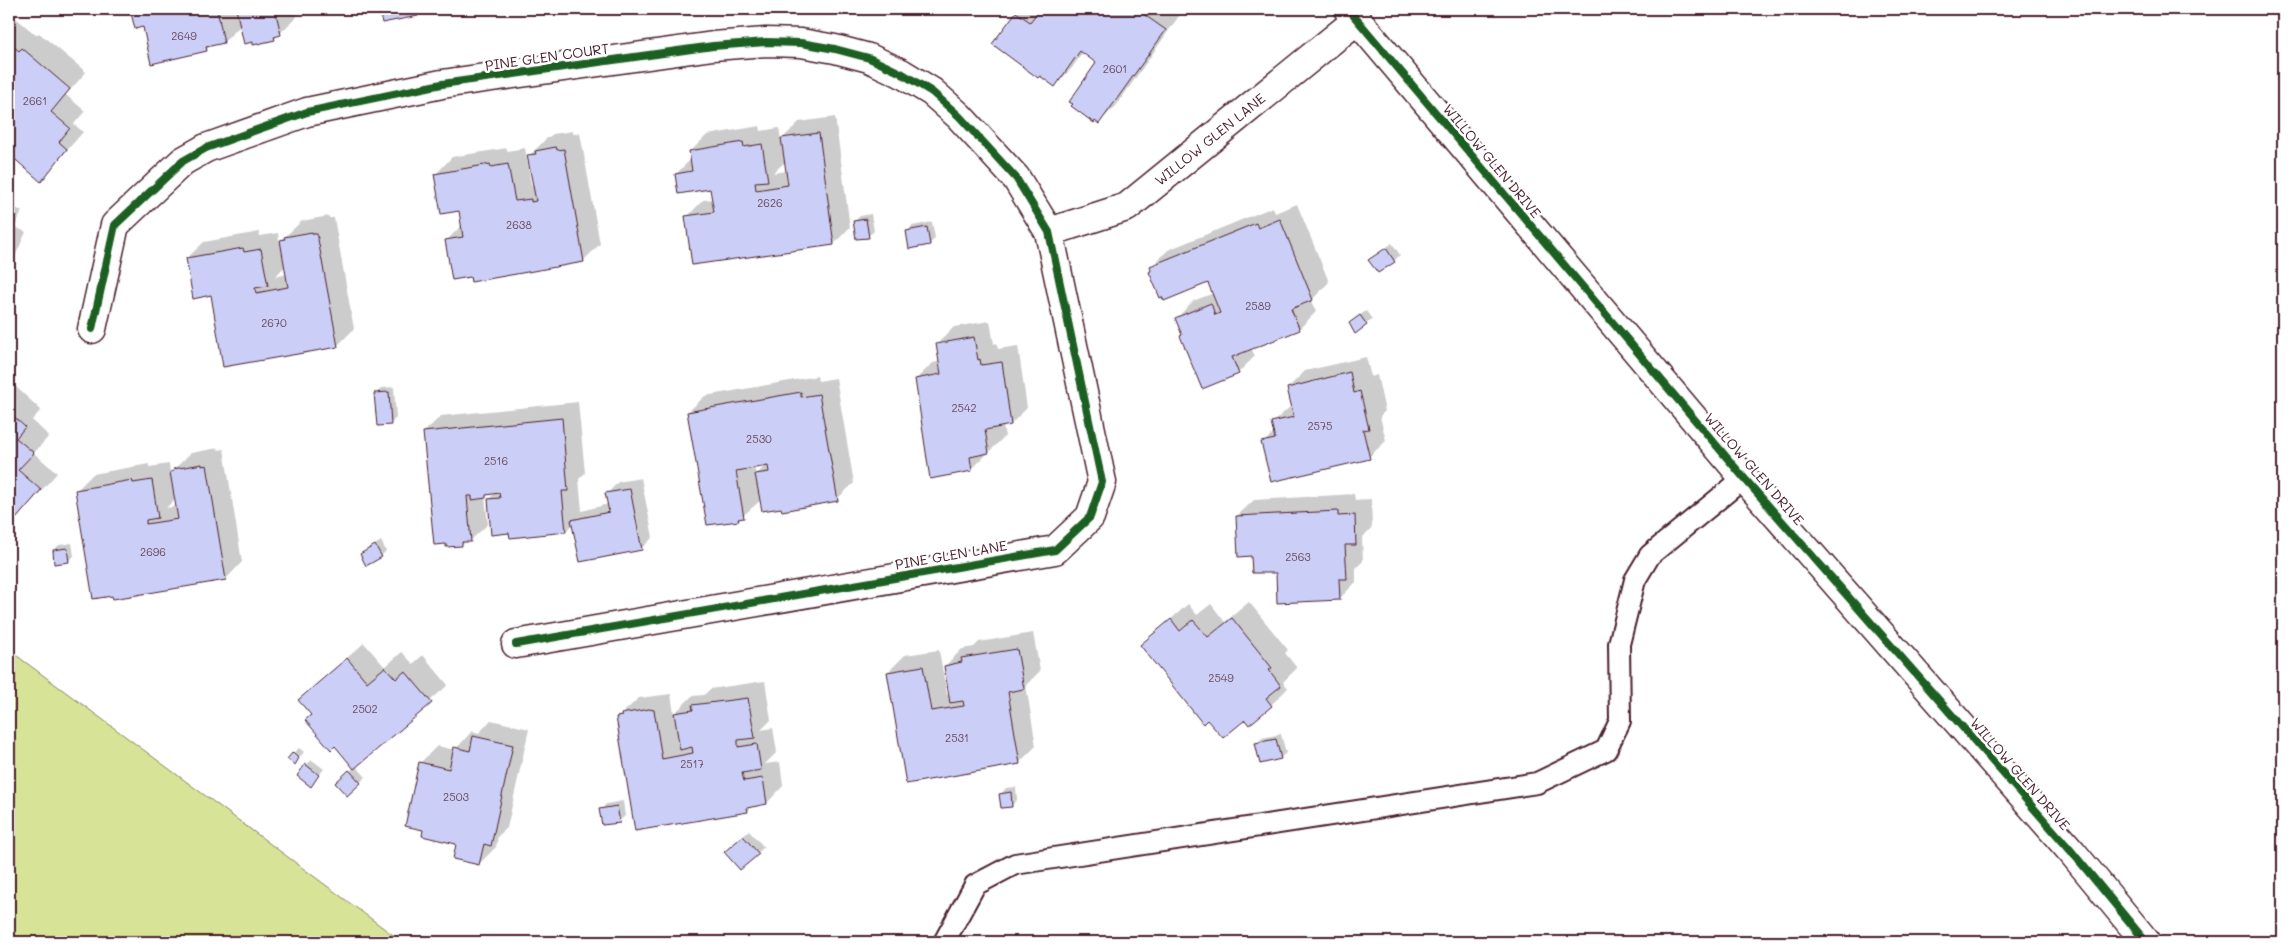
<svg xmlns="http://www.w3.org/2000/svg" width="2292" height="951" font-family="Mali,sans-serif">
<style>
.green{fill:#d7e497;stroke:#908261}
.shadow{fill:#0003;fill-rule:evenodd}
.building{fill:#cbcff7;stroke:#4a1f2b}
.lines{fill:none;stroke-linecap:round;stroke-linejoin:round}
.service-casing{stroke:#4a1f2b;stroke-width:24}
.minor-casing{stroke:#4a1f2b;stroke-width:31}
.secondary-casing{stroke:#4a1f2b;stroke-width:31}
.service{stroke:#fff;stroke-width:20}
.minor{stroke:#fff;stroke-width:28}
.secondary{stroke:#fff;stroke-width:28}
.cycleway-casing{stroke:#fff;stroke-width:11}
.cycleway{stroke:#1b5e20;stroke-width:8}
.labels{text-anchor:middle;stroke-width:5;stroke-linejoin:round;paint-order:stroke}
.number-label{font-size:11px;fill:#6a4b5e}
.street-label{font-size:14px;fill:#4a1f2b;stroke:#fff}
</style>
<rect width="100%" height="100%" fill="#fff"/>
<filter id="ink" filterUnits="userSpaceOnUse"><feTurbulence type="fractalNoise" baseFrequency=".02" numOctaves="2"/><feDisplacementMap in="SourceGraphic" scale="10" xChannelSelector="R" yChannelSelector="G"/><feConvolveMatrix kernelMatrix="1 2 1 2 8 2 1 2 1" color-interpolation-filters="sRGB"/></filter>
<g filter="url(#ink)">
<path class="green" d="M9,650L401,941V942H9Z"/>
<g class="shadow">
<path d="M131,9H295L297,17L274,39L254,41L241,25L224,42L212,44L206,50L144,25L135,27Z"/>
<path d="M381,9H424L418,15L383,21Z"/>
<path d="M1020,9H1175L1181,13L1116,106L1099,122L1098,63L1083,52L1072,68L1055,85L994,44Z"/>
<path d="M17,19L36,35L39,33L86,72L66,95L85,111L74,124L83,132L41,180L9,153V28Z"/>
<path d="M835,117L850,227L834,244L687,217L703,200L713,199L711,188L676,174L691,159L690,152L707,135L760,126L761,131L779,128L781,140L799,122ZM786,161L787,171L773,173Z"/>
<path d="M573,131V134L580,133L600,244L583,261L471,275L446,241L462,225L460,209L436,174L452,157L507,148V151L525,148L531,185H534L529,156L546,139L553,134Z"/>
<path d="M1297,204L1329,282L1311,301L1316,312L1299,329L1251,348L1255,356L1238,373L1183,334L1177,318L1193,301L1214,293L1209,282L1152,271L1151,267L1168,250L1273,207L1275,213Z"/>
<path d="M9,205L22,211L15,227L26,232L9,270Z"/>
<path d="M871,214L874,231L868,236L855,221L860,216Z"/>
<path d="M329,216V218H334L354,329L337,346L212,294L187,258L204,242L259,232L260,236L278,233L279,242L302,221ZM285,266L287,274L275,277Z"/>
<path d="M932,222L935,238L930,244L907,232L912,226Z"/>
<path d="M1392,243L1400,255L1394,261L1370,260Z"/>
<path d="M1366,311L1372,319L1366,324L1356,318Z"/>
<path d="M990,321L994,344L997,343L998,349L1018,346L1027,408L1011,424L1003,426L1005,436L971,470L916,379L933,363L940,361L937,344L954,327Z"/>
<path d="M1366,357L1371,377L1377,375L1385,411L1380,416L1386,441L1369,457L1263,443L1275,431L1272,423L1292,405L1288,388L1305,371Z"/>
<path d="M817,376L818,381L836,378L854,483L837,499L782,506L761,500L738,520L688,412L705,396ZM766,465L756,475L754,467Z"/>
<path d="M16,387L41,410L32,420L49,436L34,453L57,473L9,527V394Z"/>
<path d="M394,387L396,418L390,424L376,394L381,388Z"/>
<path d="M578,402L585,473L579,479L582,511L608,504L607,494L618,482L641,478L653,537L641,549L573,523L566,531L510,532L489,499L496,492L490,493L485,497L488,524L471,540L466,541L462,545L424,432L441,416Z"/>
<path d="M218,448V450L224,449L242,562L226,579L76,491L93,474L149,464V467L169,464L170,473L191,453ZM176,498L177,506L166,508Z"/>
<path d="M1354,494L1355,500L1371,499L1372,527L1362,538L1363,561L1356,568V582L1339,599L1277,572L1252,555L1237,516L1254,500Z"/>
<path d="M381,541L386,551L381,556L361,554Z"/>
<path d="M72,543L74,556L68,561L54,550L59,545Z"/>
<path d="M1249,602L1288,650L1285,653L1297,668L1283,682L1288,688L1271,705L1141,646L1188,604L1197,615L1211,604L1225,622Z"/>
<path d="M1033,633L1040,671L1026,685L1036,746L1019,763L907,782L888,672L905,655L939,650L947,695H950L945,666L962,649L974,647L979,642Z"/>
<path d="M364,643L385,667L402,652L413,664L423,655L448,685L356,766L366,777L347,794L343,778L354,767L299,700Z"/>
<path d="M765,681L771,720L761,730L773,728L777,752L765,764L780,762L783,786L767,803L753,805L748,811L636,830L618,717L639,698L671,694L674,714L692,696L704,695L710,689Z"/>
<path d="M491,720L529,729L507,828L498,836L496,847L479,864L458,843L424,829L420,763L437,746L455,750L472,731L479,733Z"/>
<path d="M1281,734L1286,753L1280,758L1256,744L1262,738Z"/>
<path d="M299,748L304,752L294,763V753Z"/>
<path d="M312,760L324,769L311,785L306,765Z"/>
<path d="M1016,787L1017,800L1012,805L1001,794L1006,788Z"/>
<path d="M623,801L625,816L619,821L601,810L606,804Z"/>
<path d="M749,831L764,847L740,869L731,847Z"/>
</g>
<g class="building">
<path d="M130,9H217L224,43L206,47L207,51L151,64L143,27L135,29Z"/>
<path d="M236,9H275L281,35L274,37L275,40L253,45V42L244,44Z"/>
<path d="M379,9H417L418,16L382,23Z"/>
<path d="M1040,9H1136L1166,30L1099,124L1095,121L1094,123L1071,106L1073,104L1069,102L1096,63L1080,51L1055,87L1040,76L1038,78L992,44L1016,12L1030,22Z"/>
<path d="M9,43L19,51L22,48L70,89L51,112L70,128L59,142L67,149L41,182L9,154Z"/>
<path d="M819,133L834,245L692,265L685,216L714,212L710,189L678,194L675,174L692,171L689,151L743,142L744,147L762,144L768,181L755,182L756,190L788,185L781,138Z"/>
<path d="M556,147L557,150L564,149L584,262L471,282L470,277L452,280L445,240L463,237L459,211L441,214L434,174L490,164L491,167L508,164L515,201L531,199V202L536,201L527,155L536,154L535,151Z"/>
<path d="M866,219L869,238L856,239L853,221Z"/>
<path d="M1280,219L1313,300L1291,309L1300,330L1232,357L1239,374L1202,389L1180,336L1182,335L1175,318L1211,303L1215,315L1220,313L1208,283L1164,301L1162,297L1160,298L1149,272L1151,271L1150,266L1256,223L1258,228Z"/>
<path d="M927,227L930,245L909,249L906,231Z"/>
<path d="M312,232L313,234H317L338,347L223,367L211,295L193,299L186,258L243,248L244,252L261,249L268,286L255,288L256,293L288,287L280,240L285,239L284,237Z"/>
<path d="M1386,248L1395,262L1378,273L1368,260Z"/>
<path d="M1360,315L1367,325L1355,334L1349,323Z"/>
<path d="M974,337L978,360L980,359L981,365L1002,362L1011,425L985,430L989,453L970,457L972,471L930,479L915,379L941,374L936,344Z"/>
<path d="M1350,372L1354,393L1360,391L1369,429L1363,430L1370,459L1271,482L1261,442L1275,439L1271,422L1294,417L1287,388Z"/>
<path d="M389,392L391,425L377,426L374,393Z"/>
<path d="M801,392V397L819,394L838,501L782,511L781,508L762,511L755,474L769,472L768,466L736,471L744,518L738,519L739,521L707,525L687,412Z"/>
<path d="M9,412L25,427L16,438L34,453L18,470L41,490L9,527Z"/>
<path d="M562,418L568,491H562L566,532L510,538L509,533L491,535L488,499L500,498L499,493L486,495V498L472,500V496H467L471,542H462V546L446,547V544L434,545L423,432Z"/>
<path d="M202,464V466L207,465L226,580L113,599L112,596L93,599L75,490L132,480L133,483L152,480L158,518L146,520V524L178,519L170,472L174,471L173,469Z"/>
<path d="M630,489L642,550L580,562L571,520L609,512L605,493Z"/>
<path d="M1338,511V516L1355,515L1356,545H1345L1347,579H1339L1340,600L1277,603L1276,573H1252L1251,556L1238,557L1236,516Z"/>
<path d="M375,545L382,557L366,566L360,554Z"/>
<path d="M67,548L69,562L54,564L53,550Z"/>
<path d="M1232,618L1272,668L1269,670L1281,686L1266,698L1272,706L1249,725L1245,720L1223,738L1207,720L1203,724L1140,645L1171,619L1180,631L1193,620L1208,637Z"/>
<path d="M1017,649L1024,689L1008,692L1020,764L906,784L887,672L923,666L931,711L964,706L963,701L950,703L944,666L962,662L961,658Z"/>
<path d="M347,658L367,682L385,667L396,679L405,671L432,703L354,769L335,746L331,750L305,720L311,715L298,700Z"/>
<path d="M748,698L755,738L738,740V747L757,744L761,770L742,773L744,781L763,778L767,804L747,808L748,812L635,831L616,717L622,716L621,714L649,709L654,710L662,759L693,753L692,747L680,750L674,713L693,710L692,705Z"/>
<path d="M473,736L513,745L491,846L484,844L479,865L453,859L456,844L422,836L423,830L405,826L419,762L449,769L454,747L470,751Z"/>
<path d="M1276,739L1281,759L1260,764L1255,743Z"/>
<path d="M293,752L299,758L295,765L287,759Z"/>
<path d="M305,764L319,775L311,787L297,776Z"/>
<path d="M349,770L361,783L347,796L335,783Z"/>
<path d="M1011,792L1012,807L1001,808L999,794Z"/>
<path d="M617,806L620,823L602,825L599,809Z"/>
<path d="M743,836L759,854L740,870L724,852Z"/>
</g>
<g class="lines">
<defs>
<path id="service" d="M944,942L975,885L1015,864L1537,783L1606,750L1620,721L1619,644L1635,580L1650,555L1744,478"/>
<g id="minor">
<path id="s1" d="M1049,232L1127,207L1357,20"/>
<path d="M92,329L115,225L183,161L206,148L307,112L442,84L713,46L766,42L801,43L835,49L869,58L901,73L932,92L959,116L1016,178L1049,232L1102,482L1090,517L1055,550L516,644"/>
</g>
<path id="secondary" d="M1348,9L1744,478L2072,852L2146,942"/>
</defs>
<use href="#service" class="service-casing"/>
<use href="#minor" class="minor-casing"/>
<use href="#secondary" class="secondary-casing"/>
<use href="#service" class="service"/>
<use href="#minor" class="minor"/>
<use href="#secondary" class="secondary"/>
<defs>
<g id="cycleway">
<path d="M1348,9L1744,478L2072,852L2146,942"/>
<path d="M92,329L115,225L183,161L206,148L307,112L442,84L713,46L766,42L801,43L835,49L869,58L901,73L932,92L959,116L1016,178L1049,232L1102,482L1090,517L1055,550L516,644"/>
</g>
</defs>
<use href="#cycleway" class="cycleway-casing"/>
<use href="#cycleway" class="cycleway"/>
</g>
</g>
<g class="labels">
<g class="number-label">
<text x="184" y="40">2649</text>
<text x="1115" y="73">2601</text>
<text x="35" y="105">2661</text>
<text x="770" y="207">2626</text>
<text x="519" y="229">2638</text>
<text x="1258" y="310">2589</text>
<text x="274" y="327">2670</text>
<text x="964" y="412">2542</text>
<text x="1320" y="430">2575</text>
<text x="759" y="443">2530</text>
<text x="496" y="465">2516</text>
<text x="153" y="556">2696</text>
<text x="1298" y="561">2563</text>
<text x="1221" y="682">2549</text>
<text x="365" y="713">2502</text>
<text x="957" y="742">2531</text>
<text x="692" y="768">2517</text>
<text x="456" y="801">2503</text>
</g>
<g class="street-label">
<text transform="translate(547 57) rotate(-8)" y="5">PINE GLEN COURT</text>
<text dy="5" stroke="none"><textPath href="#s1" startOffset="189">WILLOW GLEN LANE</textPath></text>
<text transform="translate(1492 161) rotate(50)" y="5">WILLOW GLEN DRIVE</text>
<text transform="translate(1754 469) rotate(49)" y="5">WILLOW GLEN DRIVE</text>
<text transform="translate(951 555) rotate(-10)" y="5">PINE GLEN LANE</text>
<text transform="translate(2020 774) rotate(49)" y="5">WILLOW GLEN DRIVE</text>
</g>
</g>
<rect width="2292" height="951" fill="none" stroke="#fff" stroke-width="30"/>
<rect x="15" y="15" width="2262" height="921" fill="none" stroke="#4a1f2b" stroke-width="2" filter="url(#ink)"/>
</svg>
